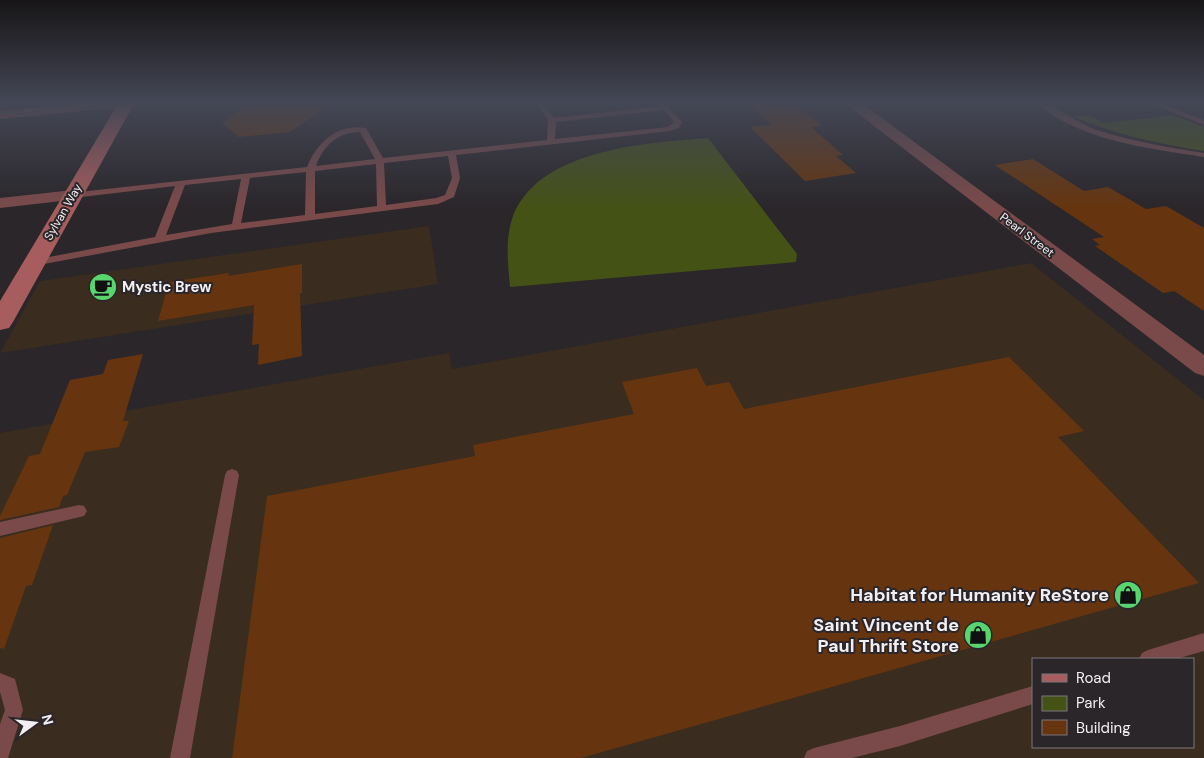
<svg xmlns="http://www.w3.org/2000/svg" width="1204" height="758" font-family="'DM Sans',sans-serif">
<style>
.commercial{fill:#3a2c1f;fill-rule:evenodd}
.green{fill:#455216}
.building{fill:#66350f}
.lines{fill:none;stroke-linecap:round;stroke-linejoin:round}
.lane{fill:#7a4a4a;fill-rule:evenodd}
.street{fill:#7a4a4a;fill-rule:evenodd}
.secondary{fill:#a75c5d;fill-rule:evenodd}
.labels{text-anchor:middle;stroke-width:4;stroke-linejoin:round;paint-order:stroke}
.far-street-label{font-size:12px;fill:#f2eff2;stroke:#2a262a}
.poi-label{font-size:15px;font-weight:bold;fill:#f2eff2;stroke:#2a262a;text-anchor:start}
.near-poi-label{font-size:18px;font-weight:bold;fill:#f2eff2;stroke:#2a262a;text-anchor:end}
</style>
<rect width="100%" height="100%" fill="#2a262a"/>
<g class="commercial">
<path d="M429,226L438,284L0,353L40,281Z"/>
<path d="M1031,263L1204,400V758H0V433L449,353L452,369ZM1033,659H1193V747H1033Z"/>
</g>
<g class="green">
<path d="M1089,115L1104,123L1172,115L1204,127V151C1158,144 1114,134 1072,116Z"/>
<path d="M708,138L797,254L796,262L510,287C508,264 505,242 512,219C536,149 646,143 708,138Z"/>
</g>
<g class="building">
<path d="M251,102H334L290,132L239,137L222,123L245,106L250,105Z"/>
<path d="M746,102H795L822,126L811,127L843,155L836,156L856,173L805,181L750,127L772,125Z"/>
<path d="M1033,159L1084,191L1108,187L1146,209L1166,206L1204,228V311L1174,291L1163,293L1095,246L1100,245L1092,239L1104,237L995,165Z"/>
<path d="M302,264V293H300L302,356L258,365L259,344L252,345L254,305L158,321L169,282L229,273L228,276Z"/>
<path d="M143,354L123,421H129L119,447L85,452L67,495L63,496L59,507L0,520V516L29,456L40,454L70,380L103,374L108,360Z"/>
<path d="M1009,357L1084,431L1058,437L1199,583L581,758H232L267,496L475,456L473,445L634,414L622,382L697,368L706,386L729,382L744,409Z"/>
<path d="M53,525L32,585L26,586L4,649L0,648V538Z"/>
</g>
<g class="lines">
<g class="lane">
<path d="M536,102H543L554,118L660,106L657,102H664L682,122L679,128L670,131L456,155L460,178L454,197L438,204L211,233L33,266L28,263L33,260L155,237L175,186L73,198L70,197V193L307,167C317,142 338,123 366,128L383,158L547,140L548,120ZM664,110L674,122L668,127L555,139L556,122ZM360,132L375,159L316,166C323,146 338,132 360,132ZM448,156L452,178L445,195L436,198L386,205L384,163ZM376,164L377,206L315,214V171ZM306,172L305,215L241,223L250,178ZM241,179L232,224L166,235L185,185Z"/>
<path d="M1035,102C1051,102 1076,122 1094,129C1130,141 1167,147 1204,153V157C1147,148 1080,141 1035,102Z"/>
<path d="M1147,102H1157L1204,120V125Z"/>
<path d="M232,469L237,471L239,475L190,758H170L225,475L227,471Z"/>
<path d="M79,505L84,506L87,511L84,516L0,536V522Z"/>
<path d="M1204,633V651L1176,659H1139L1142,653L1148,650Z"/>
<path d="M0,673L15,679L23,710L8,758H0V724L5,710L0,692Z"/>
<path d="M1033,686V704L900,746L852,758H804L807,751L814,748L900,726Z"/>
</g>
<g class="street">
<path d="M87,102L133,103L131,106L126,107L0,119V111Z"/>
<path d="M843,102H860L1204,355V376L1195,373Z"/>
<path d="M73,190L79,191L82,195L79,199L0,208V198Z"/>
</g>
<path class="secondary" d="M119,102H135L13,322L9,328L0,330V301Z"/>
</g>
<linearGradient id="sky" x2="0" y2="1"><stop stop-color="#171517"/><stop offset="0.49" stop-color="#444755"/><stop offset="1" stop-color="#444755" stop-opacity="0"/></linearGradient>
<rect width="1204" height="208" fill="url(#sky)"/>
<defs>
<symbol id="cafe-disc" viewBox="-11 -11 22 22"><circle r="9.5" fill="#59d56f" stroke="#2a262a"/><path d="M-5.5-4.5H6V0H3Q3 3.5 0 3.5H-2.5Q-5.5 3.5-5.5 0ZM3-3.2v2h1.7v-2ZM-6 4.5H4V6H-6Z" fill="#111"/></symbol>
<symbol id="shop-disc" viewBox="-11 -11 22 22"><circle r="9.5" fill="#59d56f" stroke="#2a262a"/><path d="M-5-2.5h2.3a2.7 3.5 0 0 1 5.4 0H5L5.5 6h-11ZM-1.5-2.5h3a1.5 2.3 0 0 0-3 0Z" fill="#111"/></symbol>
</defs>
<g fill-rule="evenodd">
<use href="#cafe-disc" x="87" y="271" width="32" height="32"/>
<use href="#shop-disc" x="1112" y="579" width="32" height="32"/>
<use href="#shop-disc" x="962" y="619" width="32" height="32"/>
</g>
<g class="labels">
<g class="far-street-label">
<text transform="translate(63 212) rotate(-60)" y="4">Sylvan Way</text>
<text transform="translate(1027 235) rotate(37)" y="4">Pearl Street</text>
</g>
<g class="poi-label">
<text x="122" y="292">Mystic Brew</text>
</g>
<g class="near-poi-label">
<text x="1109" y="601">Habitat for Humanity ReStore</text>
<text x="959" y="631">Saint Vincent de<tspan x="959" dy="21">Paul Thrift Store</tspan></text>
</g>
</g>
<rect x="1032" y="658" width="162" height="90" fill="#2a262a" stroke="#7a767a"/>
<rect x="1042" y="674" width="25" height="8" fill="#a75c5d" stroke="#7a767a"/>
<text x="1076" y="683" font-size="15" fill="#f2eff2">Road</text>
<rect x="1042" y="696" width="25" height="15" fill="#455216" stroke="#7a767a"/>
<text x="1076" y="708" font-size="15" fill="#f2eff2">Park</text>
<rect x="1042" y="720" width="25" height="15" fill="#66350f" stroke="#7a767a"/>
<text x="1076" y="733" font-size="15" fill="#f2eff2">Building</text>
<g transform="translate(35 723) rotate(75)" stroke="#2a262a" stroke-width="4" paint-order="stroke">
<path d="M0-4L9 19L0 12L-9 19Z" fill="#f2eff2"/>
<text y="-8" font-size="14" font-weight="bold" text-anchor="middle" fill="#f2eff2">N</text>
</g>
</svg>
